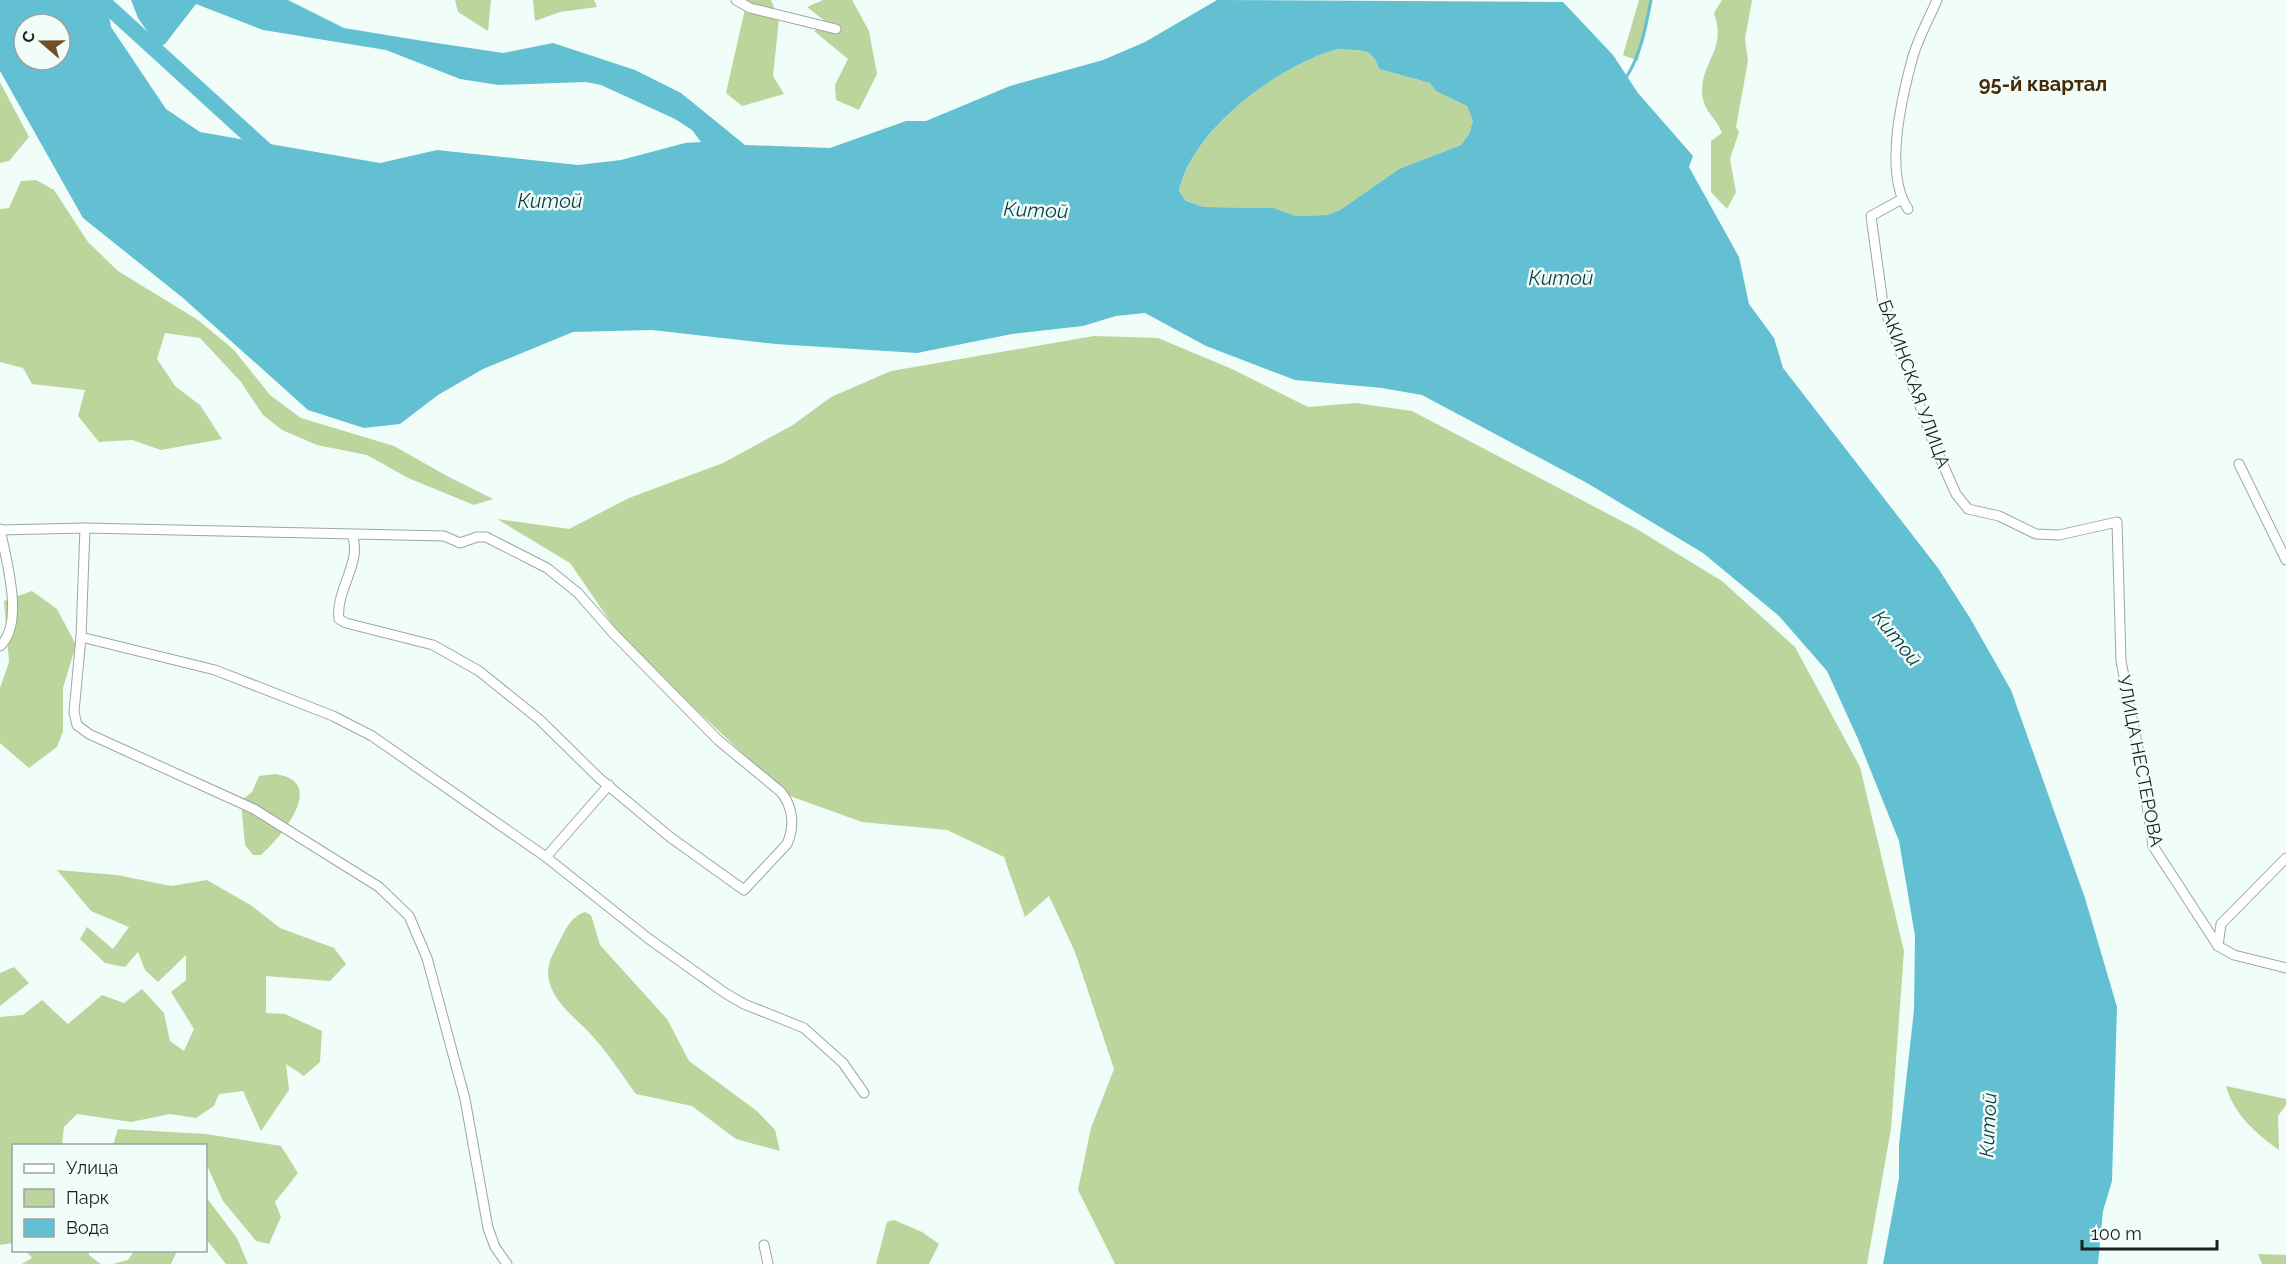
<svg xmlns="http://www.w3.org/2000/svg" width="2286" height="1264" font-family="Raleway,sans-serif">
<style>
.green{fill:#bbd59c}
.water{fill:#63c0d2;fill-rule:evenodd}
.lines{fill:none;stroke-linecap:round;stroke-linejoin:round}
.stream{stroke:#63c0d2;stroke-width:3}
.river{stroke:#63c0d2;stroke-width:16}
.minor-casing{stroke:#9ca8a3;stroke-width:11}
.minor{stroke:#fff;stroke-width:9}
.labels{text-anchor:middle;stroke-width:5;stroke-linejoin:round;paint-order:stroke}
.street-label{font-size:18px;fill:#1b1f1d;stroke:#f0fdf8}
.neighbourhood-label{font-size:20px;font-weight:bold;fill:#462b0b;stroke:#f0fdf8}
.water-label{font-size:20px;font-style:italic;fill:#0d3a42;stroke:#f0fdf8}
</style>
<rect width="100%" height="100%" fill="#f0fdf8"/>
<g class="green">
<path d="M455,0H491L488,31L458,12Z"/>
<path d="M533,0H594L597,7L560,12L535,21Z"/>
<path d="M747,0H771L779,19L773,76L784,94L742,106L726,93Z"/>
<path d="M823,0H852L869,31L877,74L859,110L836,100L835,85L848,59L814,31L830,25L807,7Z"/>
<path d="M1639,0H1650L1638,61L1623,55Z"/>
<path d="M1722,0H1752L1745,39L1748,61L1736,127L1739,132L1730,159L1736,192L1727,209L1711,192V141L1722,133C1715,115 1703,113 1702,91C1702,60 1727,50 1714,13Z"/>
<path d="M1338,49C1360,52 1371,45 1379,69L1430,83L1437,91L1467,106L1473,121L1469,134L1461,145L1399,169L1340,210L1327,215L1296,216L1274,208L1204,207L1186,201L1179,191C1193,129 1279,64 1338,49Z"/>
<path d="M0,82L29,137L9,161L0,163Z"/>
<path d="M36,180L54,190L88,242L118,271L198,320L233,349L270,395L301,418L394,446L447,476L493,499L474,505L408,478L367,455L317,445L282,430L263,415L241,382L200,338L165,333L157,359L175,386L200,405L222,439L161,450L132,440L99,442L78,416L85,390L32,384L23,368L0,362V209L9,208L21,181Z"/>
<path d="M1094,336L1158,338L1232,369L1308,407L1356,403L1412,411L1635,528L1722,581L1795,647L1860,767L1904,951L1891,1129L1867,1264H1115L1078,1190L1091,1128L1114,1069L1075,952L1049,896L1025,917L1004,857L947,830L862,822L787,795L625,643L570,563L497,519L569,529L629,498L723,463L793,425L831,397L891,371Z"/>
<path d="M32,591L57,609L76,645L63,688V731L57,747L29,768L0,743V688L9,662L4,601Z"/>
<path d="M275,774C329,781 281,837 261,855H253L245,845L241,801L252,792L259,776Z"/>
<path d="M57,870L117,875L171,886L207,880L252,906L280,928L334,948L346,964L330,981L266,976V1013L285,1014L322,1031L320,1062L304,1076L286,1064L289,1090L261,1131L243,1091L219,1094L214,1106L196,1118L170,1114L131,1122L77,1114L64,1127L62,1145L14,1146L13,1243L0,1245V1017L23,1015L42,1000L68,1024L102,995L124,1003L142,989L164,1013L170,1041L184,1051L194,1029L171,992L186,980V955L158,982L145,970L138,952L125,967L105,963L80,939L87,927L113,949L129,927L91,911Z"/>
<path d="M585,912L591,915L600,945L667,1019L689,1061L757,1111L775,1130L780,1151L736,1139L692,1106L636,1094C623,1076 610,1056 595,1039C578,1019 549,1001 548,973C548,960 556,949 561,938C567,927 571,917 585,912Z"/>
<path d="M14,967L29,983L0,1006V973Z"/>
<path d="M2226,1086L2286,1099V1105L2278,1116L2279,1150C2256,1134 2233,1113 2226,1086Z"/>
<path d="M118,1129L206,1134L281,1146L298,1173L275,1202L281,1217L269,1244L256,1241L223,1201L206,1163V1146L113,1145Z"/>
<path d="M206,1197L237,1238L248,1264H226L206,1239Z"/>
<path d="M894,1220L922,1232L939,1244L929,1264H876L887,1222Z"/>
<path d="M26,1251H89V1255L101,1264H22L32,1258Z"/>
<path d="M134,1251H175L176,1253L171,1264H113L128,1260Z"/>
<path d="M2258,1254L2286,1255V1264H2262Z"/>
</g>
<path class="water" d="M0,0H106L111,27L166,109L200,132L380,163L437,150L578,165L621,160L685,143L701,142L692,130L675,119L601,85L586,82L498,85L460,79L386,50L263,30L196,4L165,44L158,47L138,18L131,0H288L344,28L423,41L503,53L553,43L635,70L681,93L745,145L830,148L906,121H926L1010,86L1103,60L1145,42L1217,0L1563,2L1613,55L1638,93L1693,156L1689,167L1739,257L1749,304L1774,338L1783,368L1938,568L1970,618L2011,690L2085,898L2117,1007L2112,1181L2103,1211L2098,1264H1883L1899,1178V1145L1914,1010L1915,936L1899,841L1858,739L1827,671L1779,616L1703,553L1587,483L1422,395L1382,388L1295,380L1206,346L1145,313L1116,316L1083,326L1012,334L917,353L776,344L652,330L573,332L483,369L438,395L400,424L364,428L308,410L183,298L83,218L0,71ZM24,24H60V60H24ZM1338,49C1360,52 1371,45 1379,69L1430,83L1436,91L1467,106L1473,121L1469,134L1461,145L1399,169L1340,210L1327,215L1296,216L1274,208L1204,207L1186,201L1179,191C1192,129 1280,64 1338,49Z"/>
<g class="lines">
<path class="stream" d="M1627,76C1641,54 1646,26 1651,0"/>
<path class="river" d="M101,0L271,155"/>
<defs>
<g id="minor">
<path d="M736,0L750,8L836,29"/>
<path d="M1902,199L1871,216L1883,304L1933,442L1956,494L1968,509L1999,516L2036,534L2059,535L2117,522L2121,661L2140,758L2153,846L2218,946L2234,955L2286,968"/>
<path d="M1908,209C1884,173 1901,100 1912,60C1917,40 1929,19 1937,0"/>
<path d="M2239,464L2286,560"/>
<path d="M85,528L81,637L74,712L77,725L89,734L254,809L379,887L409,916L427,958L465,1099L488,1228L495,1247L507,1264"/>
<path d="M0,530L85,528L444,536L460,543L477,537H486L547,568L578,593L613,633L718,740L781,792C793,807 795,826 787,844L744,890L670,837L599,778L540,720L479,671L433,645L346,623L339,619C335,591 363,561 352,535"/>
<path d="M81,637L215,670L333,716L372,736L546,857L649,939L725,993L744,1004L804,1028L843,1063L864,1093"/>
<path d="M0,646C25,624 6,559 0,529"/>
<path d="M546,857L609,785"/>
<path d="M2218,946L2221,924L2286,858"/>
<path d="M764,1245L768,1264"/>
</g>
</defs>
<use href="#minor" class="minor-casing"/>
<use href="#minor" class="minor"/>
</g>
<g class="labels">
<g class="street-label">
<text transform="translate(1914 384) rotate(70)" y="6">БАКИНСКАЯ УЛИЦА</text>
<text transform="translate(2140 761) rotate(79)" y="6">УЛИЦА НЕСТЕРОВА</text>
</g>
<g class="neighbourhood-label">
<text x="2043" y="91">95-й квартал</text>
</g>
<g class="water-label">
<text x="550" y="208">Китой</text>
<text transform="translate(1036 210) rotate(2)" y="7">Китой</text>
<text x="1561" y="285">Китой</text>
<text transform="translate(1897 638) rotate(51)" y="7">Китой</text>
<text transform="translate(1988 1125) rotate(-87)" y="7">Китой</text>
</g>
</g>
<rect x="12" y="1144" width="195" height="108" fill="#f0fdf8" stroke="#9ba4a0" stroke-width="1.5"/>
<rect x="24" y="1164" width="30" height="9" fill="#ffffff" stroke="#9ba4a0" stroke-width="1.5"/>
<text x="66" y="1174" font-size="18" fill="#1b1f1d">Улица</text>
<rect x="24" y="1189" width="30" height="18" fill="#bbd59c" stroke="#9ba4a0" stroke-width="1.5"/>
<text x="66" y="1204" font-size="18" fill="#1b1f1d">Парк</text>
<rect x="24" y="1219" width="30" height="18" fill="#63c0d2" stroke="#9ba4a0" stroke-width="1.5"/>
<text x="66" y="1234" font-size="18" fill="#1b1f1d">Вода</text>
<g transform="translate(42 42) rotate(290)"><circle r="28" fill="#f0fdf8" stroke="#9ba4a0" stroke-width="1.5"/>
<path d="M0-4.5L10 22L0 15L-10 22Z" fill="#734f29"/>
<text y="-9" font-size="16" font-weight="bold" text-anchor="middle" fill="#1b1f1d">С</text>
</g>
<path d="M2082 1240v9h135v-9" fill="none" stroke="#1b1f1d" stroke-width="3"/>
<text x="2091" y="1240" font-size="18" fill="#1b1f1d" stroke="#f0fdf8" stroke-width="4.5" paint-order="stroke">100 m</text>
</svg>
